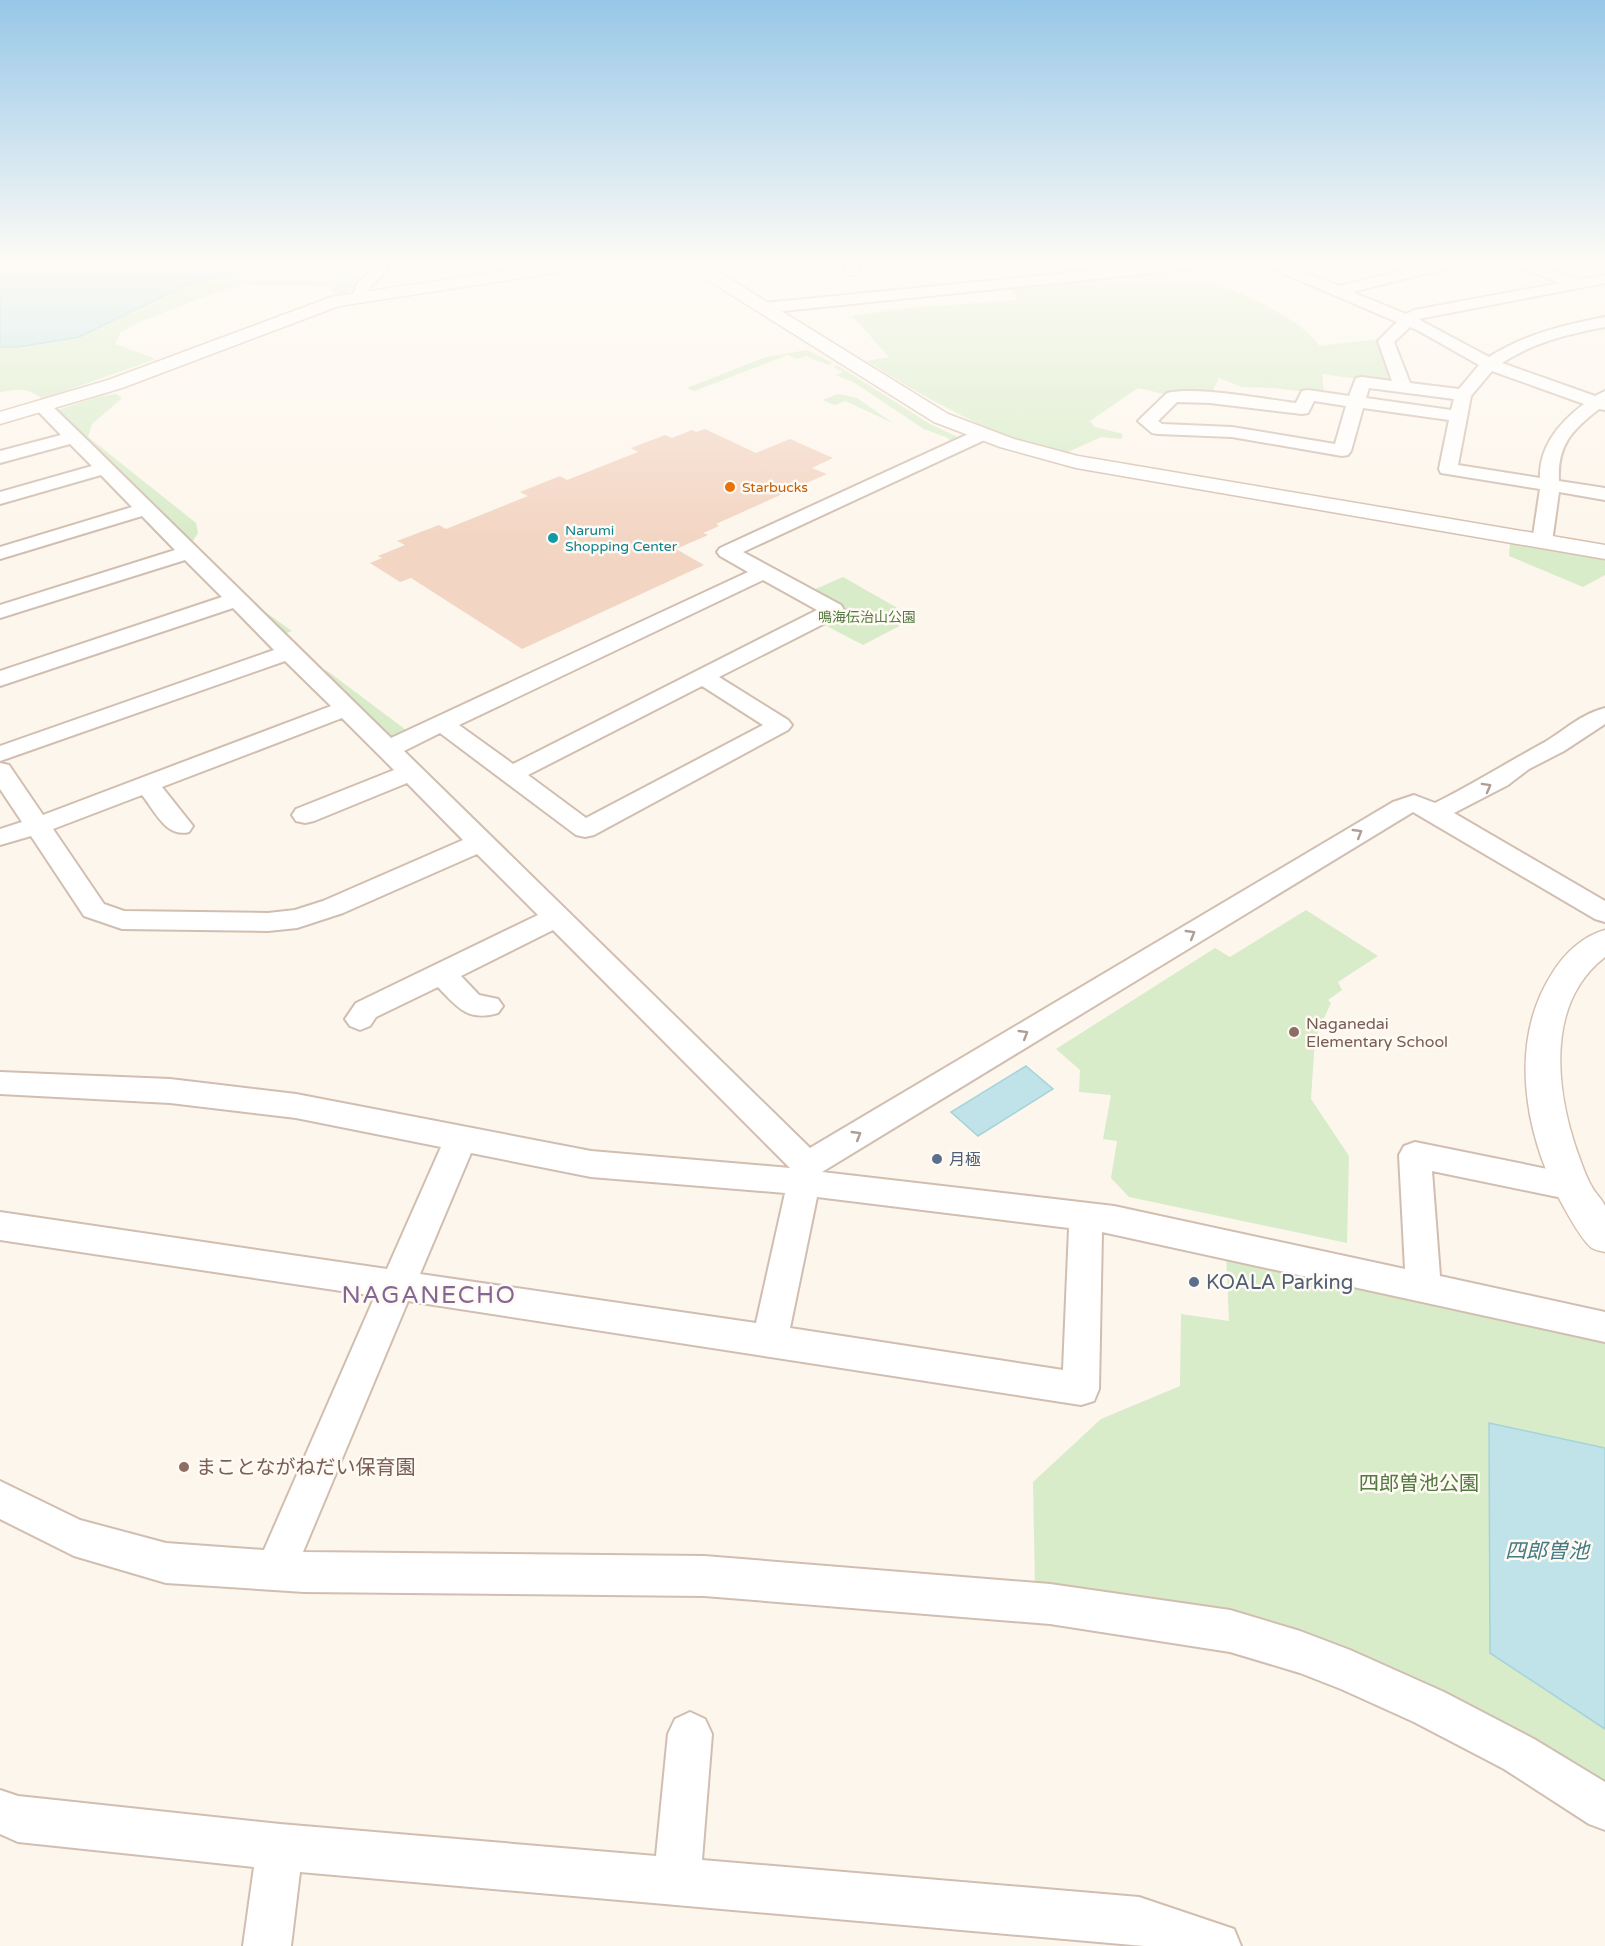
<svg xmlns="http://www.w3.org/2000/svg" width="1605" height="1946" font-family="'Varela Round','Noto Sans JP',sans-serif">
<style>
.green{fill:#d8ecc9}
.water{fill:#bfe3e8;stroke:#a5d3da;stroke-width:1.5}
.building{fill:#f3d5c3}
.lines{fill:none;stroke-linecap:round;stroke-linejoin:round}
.street-casing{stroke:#d1beb0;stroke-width:4}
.secondary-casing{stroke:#d6c0b0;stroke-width:3}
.street{fill:#fff;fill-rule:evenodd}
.secondary{fill:#fff;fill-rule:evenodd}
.oneway{stroke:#af9d94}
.food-dot{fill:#e8710a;stroke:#fffaf3;stroke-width:2}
.culture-dot{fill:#0f9aa8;stroke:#fffaf3;stroke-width:2}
.education-dot{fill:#8d6e63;stroke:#fffaf3;stroke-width:2}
.service-dot{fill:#5c6f8a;stroke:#fffaf3;stroke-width:2}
.labels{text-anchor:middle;stroke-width:5;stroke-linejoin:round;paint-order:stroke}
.far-food-label{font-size:14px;fill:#c56008;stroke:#fffaf3;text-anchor:start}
.far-culture-label{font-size:14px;fill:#0d838f;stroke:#fffaf3;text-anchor:start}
.far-park-label{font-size:14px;fill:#537a41;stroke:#fffaf3}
.education-label{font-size:16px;fill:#785e54;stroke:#fffaf3;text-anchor:start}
.service-label{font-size:16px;fill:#4e5e75;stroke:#fffaf3;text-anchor:start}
.near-service-label{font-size:20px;fill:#4e5e75;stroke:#fffaf3;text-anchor:start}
.near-education-label{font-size:20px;fill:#785e54;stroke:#fffaf3;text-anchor:start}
.near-park-label{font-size:20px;fill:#537a41;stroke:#fffaf3}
.near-water-label{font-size:21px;font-style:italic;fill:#437c86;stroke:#fffaf3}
.near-quarter-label{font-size:24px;letter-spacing:1.5px;fill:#846695;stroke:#fffaf3}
</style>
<rect width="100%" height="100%" fill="#fdf6ec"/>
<g class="green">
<path d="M0,263H352L353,276L366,278L346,293L336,296L328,286L241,285L214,293L139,322L120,333L115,344L156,359L42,399C28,387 17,389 0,392Z"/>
<path d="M1180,269L1186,270C1225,288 1296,312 1319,346L1379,339L1394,384L1322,374L1324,394L1273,388L1242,387L1219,378L1210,396L1168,395L1138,388L1090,421L1095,427L1123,434L1121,439L1101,437L1066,453C992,437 930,401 867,361L889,357L852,316L907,308L1018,300L1009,286Z"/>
<path d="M807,350L833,363L828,365L806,356L797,359L788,355L694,391L687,388L766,357Z"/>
<path d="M837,365L930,424L962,439L950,443L948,438L924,429L855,383L836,375L843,372L833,367Z"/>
<path d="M116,394L122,398L92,424L88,437L196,523L198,533L191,544L55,411L100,396Z"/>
<path d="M838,394L857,398L893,423L845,401L835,405L822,400Z"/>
<path d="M1510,543L1605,560V575L1583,587L1509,556Z"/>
<path d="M843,577L915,618L863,645L821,623L845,610L811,591Z"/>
<path d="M244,597L292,631L284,634L322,672L326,670L410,733L401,738L385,737Z"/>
<path d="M1306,910L1378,956L1338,982L1342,990L1328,1000L1331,1003L1315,1038L1311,1099L1349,1156L1347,1243L1129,1197L1111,1178L1117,1141L1103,1139L1111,1095L1079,1092L1080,1070L1056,1049L1215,948L1230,957Z"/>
<path d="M1226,1254L1605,1336V1790L1464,1706L1035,1589L1033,1482L1101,1419L1180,1386L1181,1314L1229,1321Z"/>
</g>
<g class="water">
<path d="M0,263H258L261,266L186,285L79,337L18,347H0Z"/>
<path d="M1026,1066L1053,1089L978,1136L951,1112Z"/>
<path d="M1489,1423L1605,1448V1729L1490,1653Z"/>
</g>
<path class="building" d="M705,429L756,453L790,439L833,458L812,468L827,474L716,524L719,526L703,533L708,535L676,549L704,565L522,649L411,578L400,582L370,563L382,558L378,556L405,545L397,541L439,525L446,529L528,496L520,492L560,476L567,480L638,452L631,448L665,435L672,438L692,430L696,432Z"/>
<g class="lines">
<defs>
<g id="street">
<path d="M373,263H387V270L369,288L366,299H356L353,296L357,284L373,269Z"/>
<path d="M847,263H861L857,275H847L845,272Z"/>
<path d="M1169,263H1217L1210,267L764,313L756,308L764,303Z"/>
<path d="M1264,263H1283L1339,286L1434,263H1458L1456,266L1352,292L1406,314L1414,310L1560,283L1517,266L1515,263H1534L1578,280L1605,275V283L1418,319L1489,357C1525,334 1564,325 1605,317V327C1568,334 1534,342 1502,363L1595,396L1605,391V410L1599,409C1572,430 1557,445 1559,481L1605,488V500L1559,492L1552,542L1549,546H1535L1532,542L1540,489L1441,473L1439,469L1449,420L1363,408L1351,451L1348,455L1342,456L1232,437L1158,434L1152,433L1138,421L1167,393C1197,386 1263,399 1296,403L1302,391L1308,390L1349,396L1356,378L1362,377L1392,381L1378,341L1397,322L1266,266ZM1410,327L1419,331L1479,365L1459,389L1410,383L1394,342ZM1492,371L1584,404C1560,422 1539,446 1540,478L1458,465L1471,396ZM1369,388L1454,399L1451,410L1366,398ZM1314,401L1346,406L1335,444L1232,427L1162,424L1158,421L1177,402L1210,403L1302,414L1308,413Z"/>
<path d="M43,402L49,403L80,433L391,738L748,572L720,556L717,552L720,548L977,430H989L992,434L989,438L743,552L841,605L844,610L841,615L719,677L788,720L792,725L788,730L594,835L585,837L576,835L440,733L404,751L810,1148L1393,802L1414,795L1435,803C1473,784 1508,762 1545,742C1565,730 1581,714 1605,708V724L1564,751L1529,769L1508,785L1454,813L1605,901V922L1595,919L1413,812L822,1172L1114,1206L1405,1269L1399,1155L1404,1146L1415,1142L1572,1174L1584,1178L1588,1187L1584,1196L1572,1200L1432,1171L1440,1276L1605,1312V1342L1102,1232L1099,1389L1094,1401L1081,1405L408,1301L303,1552L704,1556L1050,1584L1230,1610L1300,1631L1350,1650L1444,1692L1534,1739L1605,1782V1830L1589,1824L1504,1769L1414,1722L1341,1689L1300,1673L1230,1652L1050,1624L704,1596L304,1592L166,1583L74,1556L0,1519V1481L80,1520L166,1543L264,1550L375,1296L0,1240V1212L387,1269L441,1147L296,1118L170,1103L0,1094V1072L170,1079L296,1094L591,1151L790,1168L553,930L461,976L479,995L498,999L503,1006L498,1013C468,1022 457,1007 438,987L376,1017L370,1026L360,1030L350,1026L345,1019L356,1003L538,915L477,854L343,913L297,928L268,931L122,929L84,916L31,836L0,845V829L22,822L0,789V763L9,765L43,815L331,706L285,661L0,761V746L274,650L233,608L0,686V671L222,597L185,560L0,618V605L175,550L142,516L0,559V547L132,507L101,475L0,504V492L92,466L70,444L0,463V451L61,435L34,407L37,403ZM763,580L817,610L513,764L459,725ZM702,686L763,725L586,818L528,775ZM342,718L394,770L296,809L292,815L296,821L305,823L314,821L407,783L463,840L323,901L295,910L268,913L124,911L104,904L53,829L142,795C155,811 166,838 189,832L193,826L162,787ZM471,1153L591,1177L785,1193L756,1323L420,1274ZM817,1197L1069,1228L1063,1370L790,1328Z"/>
<path d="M690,1712L705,1719L712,1734L702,1860L1139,1897L1234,1929L1241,1946H1144L300,1872L291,1946H243L254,1867L18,1842L0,1834V1790L18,1796L280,1824L656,1856L668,1734L675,1719Z"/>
</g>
<g id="secondary">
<path d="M555,263H595L593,267L587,268L339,306L122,388L0,424V412L108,380L331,297Z"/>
<path d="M685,263H704L948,414L1014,439L1078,456L1605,545V559L1076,468L1000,447L934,422L687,267Z"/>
<path d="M1605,930V957C1543,1005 1556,1096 1581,1162C1584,1170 1587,1179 1592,1187C1595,1193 1602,1199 1605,1206C1605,1216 1605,1241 1605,1252C1601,1251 1595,1250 1592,1248C1582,1241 1567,1213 1561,1202C1524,1132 1508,1041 1553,972C1565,953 1583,936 1605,930Z"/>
</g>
</defs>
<use href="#street" class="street-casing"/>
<use href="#secondary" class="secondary-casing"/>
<use href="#street" class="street"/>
<use href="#secondary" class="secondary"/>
</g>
<defs><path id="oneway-chevron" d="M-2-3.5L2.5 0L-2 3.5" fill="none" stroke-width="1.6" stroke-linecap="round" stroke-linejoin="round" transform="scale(1.5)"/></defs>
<g class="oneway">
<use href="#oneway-chevron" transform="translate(1487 787) rotate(-29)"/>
<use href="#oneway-chevron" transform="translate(1358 833) rotate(-31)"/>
<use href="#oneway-chevron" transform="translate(1191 934) rotate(-31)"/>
<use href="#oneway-chevron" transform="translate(1024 1034) rotate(-31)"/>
<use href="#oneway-chevron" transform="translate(857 1135) rotate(-31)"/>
</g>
<linearGradient id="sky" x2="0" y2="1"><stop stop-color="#97c7e8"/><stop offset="0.49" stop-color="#fefbf6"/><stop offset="1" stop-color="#fefbf6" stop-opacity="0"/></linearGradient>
<rect width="1605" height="535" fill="url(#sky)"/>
<circle class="food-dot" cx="730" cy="487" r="6"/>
<circle class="culture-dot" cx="553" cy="538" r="6"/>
<g class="education-dot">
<circle cx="1294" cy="1032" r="6"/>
<circle cx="184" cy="1467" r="6"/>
</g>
<g class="service-dot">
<circle cx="937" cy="1159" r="6"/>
<circle cx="1194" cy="1282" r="6"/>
</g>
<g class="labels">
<g class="far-food-label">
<text x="742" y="492">Starbucks</text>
</g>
<g class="far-culture-label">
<text x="565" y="535">Narumi<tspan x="565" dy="16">Shopping Center</tspan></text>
</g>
<g class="far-park-label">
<text x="867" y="622">鳴海伝治山公園</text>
</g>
<g class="education-label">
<text x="1306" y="1029">Naganedai<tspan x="1306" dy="18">Elementary School</tspan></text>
</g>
<g class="service-label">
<text x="949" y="1165">月極</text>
</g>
<g class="near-service-label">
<text x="1206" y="1289">KOALA Parking</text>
</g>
<g class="near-education-label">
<text x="196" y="1474">まことながねだい保育園</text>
</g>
<g class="near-park-label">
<text x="1419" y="1490">四郎曽池公園</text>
</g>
<g class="near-water-label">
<text x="1547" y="1558">四郎曽池</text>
</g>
<g class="near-quarter-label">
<text x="429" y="1303">NAGANECHO</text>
</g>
</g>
</svg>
